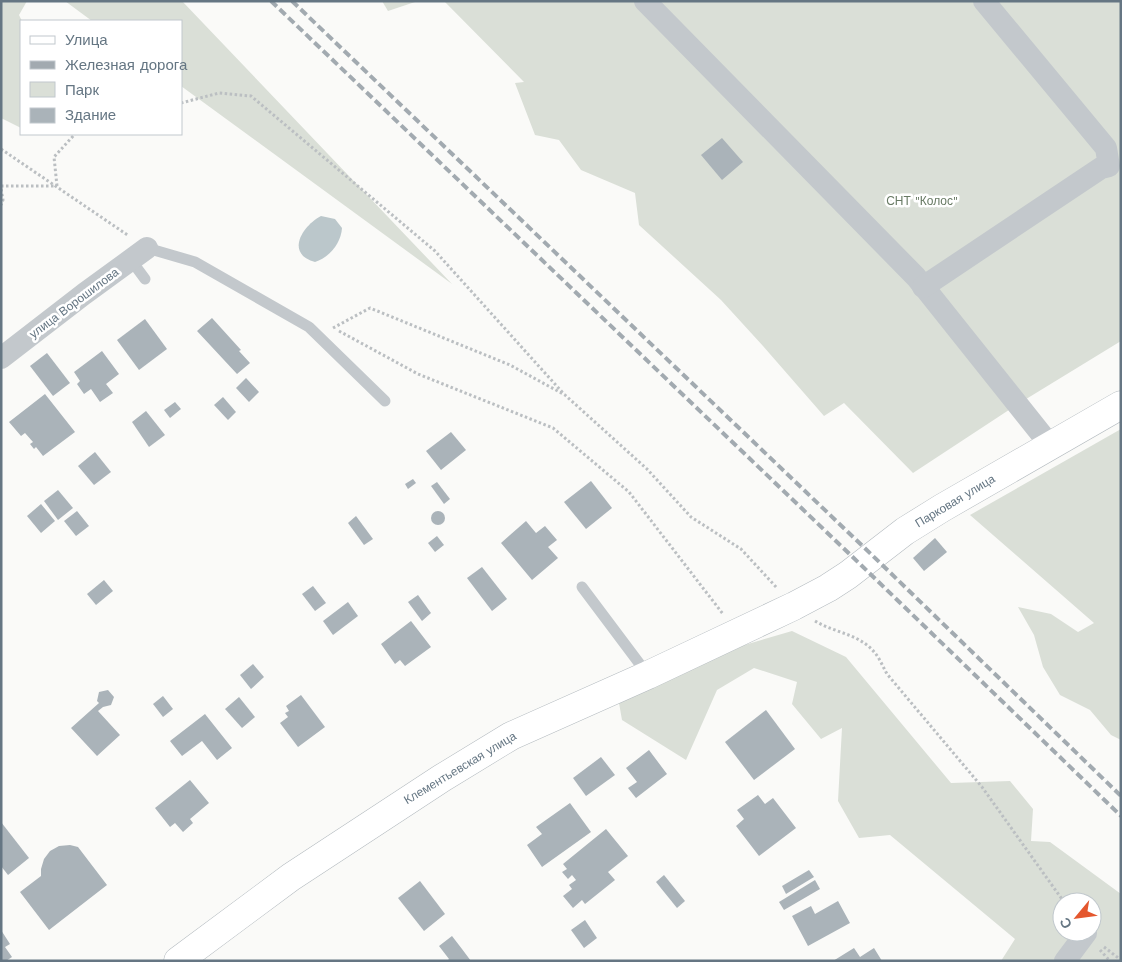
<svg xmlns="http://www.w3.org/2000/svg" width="1122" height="962" font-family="'Work Sans',sans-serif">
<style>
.green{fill:#dadfd7;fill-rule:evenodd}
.water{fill:#bbc7cb}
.building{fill:#aab3b9}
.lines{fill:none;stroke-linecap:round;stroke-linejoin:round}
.secondary-casing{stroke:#b3babf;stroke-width:29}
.path{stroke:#bbbfc2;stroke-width:3;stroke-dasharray:2.5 2.5;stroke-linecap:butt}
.lane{stroke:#c3c8cc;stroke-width:11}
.street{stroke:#c3c8cc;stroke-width:22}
.secondary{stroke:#fff;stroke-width:28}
.rail{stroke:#a2aab0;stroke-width:4;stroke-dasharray:8 4;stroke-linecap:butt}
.labels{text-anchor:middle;stroke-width:5;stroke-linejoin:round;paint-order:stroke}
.park-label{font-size:12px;fill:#687a64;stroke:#fff}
.street-label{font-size:12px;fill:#657683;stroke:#fff}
</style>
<rect width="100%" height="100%" fill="#fafaf8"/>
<g class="green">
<path d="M1,1H27L19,15L22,21L21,128L1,118Z"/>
<path d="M65,1H182L452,284L181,86V21H92Z"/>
<path d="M382,1H414L415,2L388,11Z"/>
<path d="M444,1H1121V341L1018,404L913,473L844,403L824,416L763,346L721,300L639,225L635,193L581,170L559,140L535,135L515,83L524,82Z"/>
<path d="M1121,429V740L1111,735L1090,710L1060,695L1043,667L1034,635L1018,607L1051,614L1078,632L1094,623L970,515Z"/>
<path d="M792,631L846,657L951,783L1010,781L1033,809L1031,841L1050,842L1121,894V961H1001L1015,939L890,835L859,838L838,801L842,728L821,739L792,704L797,682L754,668L717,690L686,760L622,720L619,703L731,649ZM1062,902H1092V932H1062Z"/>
</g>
<path class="water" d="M321,216L335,219L342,228C341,243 330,257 315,262C285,254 302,226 321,216Z"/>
<g class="building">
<path d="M722,138L743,162L722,180L701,155Z"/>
<path d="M212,318L241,350L239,351L250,363L237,374L197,331Z"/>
<path d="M145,319L167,349L139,370L117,340Z"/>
<path d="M102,351L119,374L106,384L113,393L100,402L91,389L84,394L77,384L80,381L74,372Z"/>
<path d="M47,353L70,383L53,396L30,366Z"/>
<path d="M246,378L259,392L249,402L236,388Z"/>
<path d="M45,394L75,432L43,456L36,447L34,449L30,444L33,442L25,433L21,436L9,422Z"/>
<path d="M223,397L236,412L228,420L214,405Z"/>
<path d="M175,402L181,409L170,418L164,410Z"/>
<path d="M146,411L165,435L149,447L132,422Z"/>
<path d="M451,432L466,450L441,470L426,451Z"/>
<path d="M95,452L111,472L94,485L78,466Z"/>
<path d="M413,479L416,483L408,489L405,484Z"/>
<path d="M591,481L612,508L586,529L564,502Z"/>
<path d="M437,482L450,499L444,504L431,486Z"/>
<path d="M58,490L73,508L58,520L44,501Z"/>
<path d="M41,504L55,521L41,533L27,516Z"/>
<path d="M77,511L89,526L76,536L64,521Z"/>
<circle cx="438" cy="518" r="7"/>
<path d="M356,516L373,539L364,545L348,523Z"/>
<path d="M526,521L536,533L545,526L557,540L548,547L558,558L532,580L501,543Z"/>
<path d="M437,536L444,545L435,552L428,543Z"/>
<path d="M935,538L947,552L924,571L913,558Z"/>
<path d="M482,567L507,599L492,611L467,578Z"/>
<path d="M104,580L113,591L96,605L87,594Z"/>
<path d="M313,586L326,603L315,611L302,594Z"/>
<path d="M418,595L431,613L422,621L408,602Z"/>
<path d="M348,602L358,616L333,635L323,621Z"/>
<path d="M411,621L431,647L405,666L400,660L395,664L381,644Z"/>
<path d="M253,664L264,677L251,689L240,675Z"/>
<path d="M108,690L114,697L111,705L103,707L98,711L120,735L97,756L71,728L99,703L97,701L99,692Z"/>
<path d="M301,695L325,727L298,747L280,723L288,717L285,713L289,711L286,706Z"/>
<path d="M163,696L173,709L163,717L153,704Z"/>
<path d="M239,697L255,717L242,728L225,709Z"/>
<path d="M766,710L795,749L754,780L725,742Z"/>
<path d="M205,714L232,748L217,760L202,741L182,756L170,741Z"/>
<path d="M649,750L667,774L636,798L628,788L637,782L626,768Z"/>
<path d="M601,757L615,775L586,796L573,778Z"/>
<path d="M190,780L209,803L190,819L193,823L183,832L175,823L170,827L155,808Z"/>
<path d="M758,795L765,804L773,798L796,828L759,856L736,826L744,819L737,810Z"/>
<path d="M570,803L591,832L542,867L527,845L542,834L536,827Z"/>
<path d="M1,822L29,858L8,875L1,866Z"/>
<path d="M606,829L628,856L608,872L615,880L585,904L582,900L573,908L563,896L572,889L569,885L576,880L572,875L568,879L562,872L567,869L563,864Z"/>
<path d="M70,845L78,847L107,885L49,930L20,892L41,876V869L44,859L50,851L59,846Z"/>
<path d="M809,870L814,877L786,894L782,886Z"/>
<path d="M664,875L685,901L677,908L656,882Z"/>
<path d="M815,880L820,889L784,910L779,902Z"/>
<path d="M420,881L445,914L424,931L398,898Z"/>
<path d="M838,901L850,923L808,946L792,916L811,906L815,914Z"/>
<path d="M585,920L597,938L584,948L571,930Z"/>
<path d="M1,930L10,944L5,947L12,957L6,961H1Z"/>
<path d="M452,936L462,949L471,961H447L449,959L439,946Z"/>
<path d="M854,948L860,957L874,948L882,961H833Z"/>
</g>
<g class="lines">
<defs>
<path id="secondary" d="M178,961L291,877L442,778L511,736L648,675L794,606L828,588L848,575L905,531L942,508L1121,405"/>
</defs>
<use href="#secondary" class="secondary-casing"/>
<g class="path">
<path d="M181,103L219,93L251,96L435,251L563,393"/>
<path d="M1,149L129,236"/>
<path d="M1,186H56"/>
<path d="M57,186L54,157L75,134"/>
<path d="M1,189L3,200L1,205"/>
<path d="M333,328L370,308L510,365L565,395L647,469L691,517L741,549L777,588"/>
<path d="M339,331L418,374L553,428L629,492L723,614"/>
<path d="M815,621C835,633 860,634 875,653C880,659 883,667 887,674L982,787L1064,902"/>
<path d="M1104,947L1121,960"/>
<path d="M1100,950L1110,961"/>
</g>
<g class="lane">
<path d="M147,248L195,262L309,327L385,401"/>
<path d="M131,260L145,279"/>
<path d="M582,587L648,675"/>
</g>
<g class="street">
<path d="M645,1L916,277L1050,445"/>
<path d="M923,287L1101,168L1109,166L1106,148L984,1"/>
<path d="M1,358L84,294L147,248"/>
<path d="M1065,961L1086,933"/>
</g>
<use href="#secondary" class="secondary"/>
<g class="rail">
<path d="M271,1L861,565L1121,816"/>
<path d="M292,1L873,556L1121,796"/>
</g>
</g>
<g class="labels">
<g class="park-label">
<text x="922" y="205">СНТ "Колос"</text>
</g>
<g class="street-label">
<text transform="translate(74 303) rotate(-37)" y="4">улица Ворошилова</text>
<text transform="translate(955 501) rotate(-31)" y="4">Парковая улица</text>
<text transform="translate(460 768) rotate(-31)" y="4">Клементьевская улица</text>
</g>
</g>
<rect width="1122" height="962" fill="none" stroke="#657683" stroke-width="5"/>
<rect x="20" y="20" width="162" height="115" fill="#ffffff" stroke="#c1c8cd"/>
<rect x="30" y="36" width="25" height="8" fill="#ffffff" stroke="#c1c8cd"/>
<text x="65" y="45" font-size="15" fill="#657683">Улица</text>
<rect x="30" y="61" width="25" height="8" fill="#a2aab0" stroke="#c1c8cd"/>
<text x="65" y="70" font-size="15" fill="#657683">Железная дорога</text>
<rect x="30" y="82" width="25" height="15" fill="#dadfd7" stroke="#c1c8cd"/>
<text x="65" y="95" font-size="15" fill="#657683">Парк</text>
<rect x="30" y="108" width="25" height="15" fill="#aab3b9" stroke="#c1c8cd"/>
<text x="65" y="120" font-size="15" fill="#657683">Здание</text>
<g transform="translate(1077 917) rotate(241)"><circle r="24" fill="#ffffff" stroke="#c1c8cd"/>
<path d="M0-4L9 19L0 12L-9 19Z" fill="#e4572e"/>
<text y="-8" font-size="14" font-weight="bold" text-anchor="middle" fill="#657683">С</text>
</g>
</svg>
